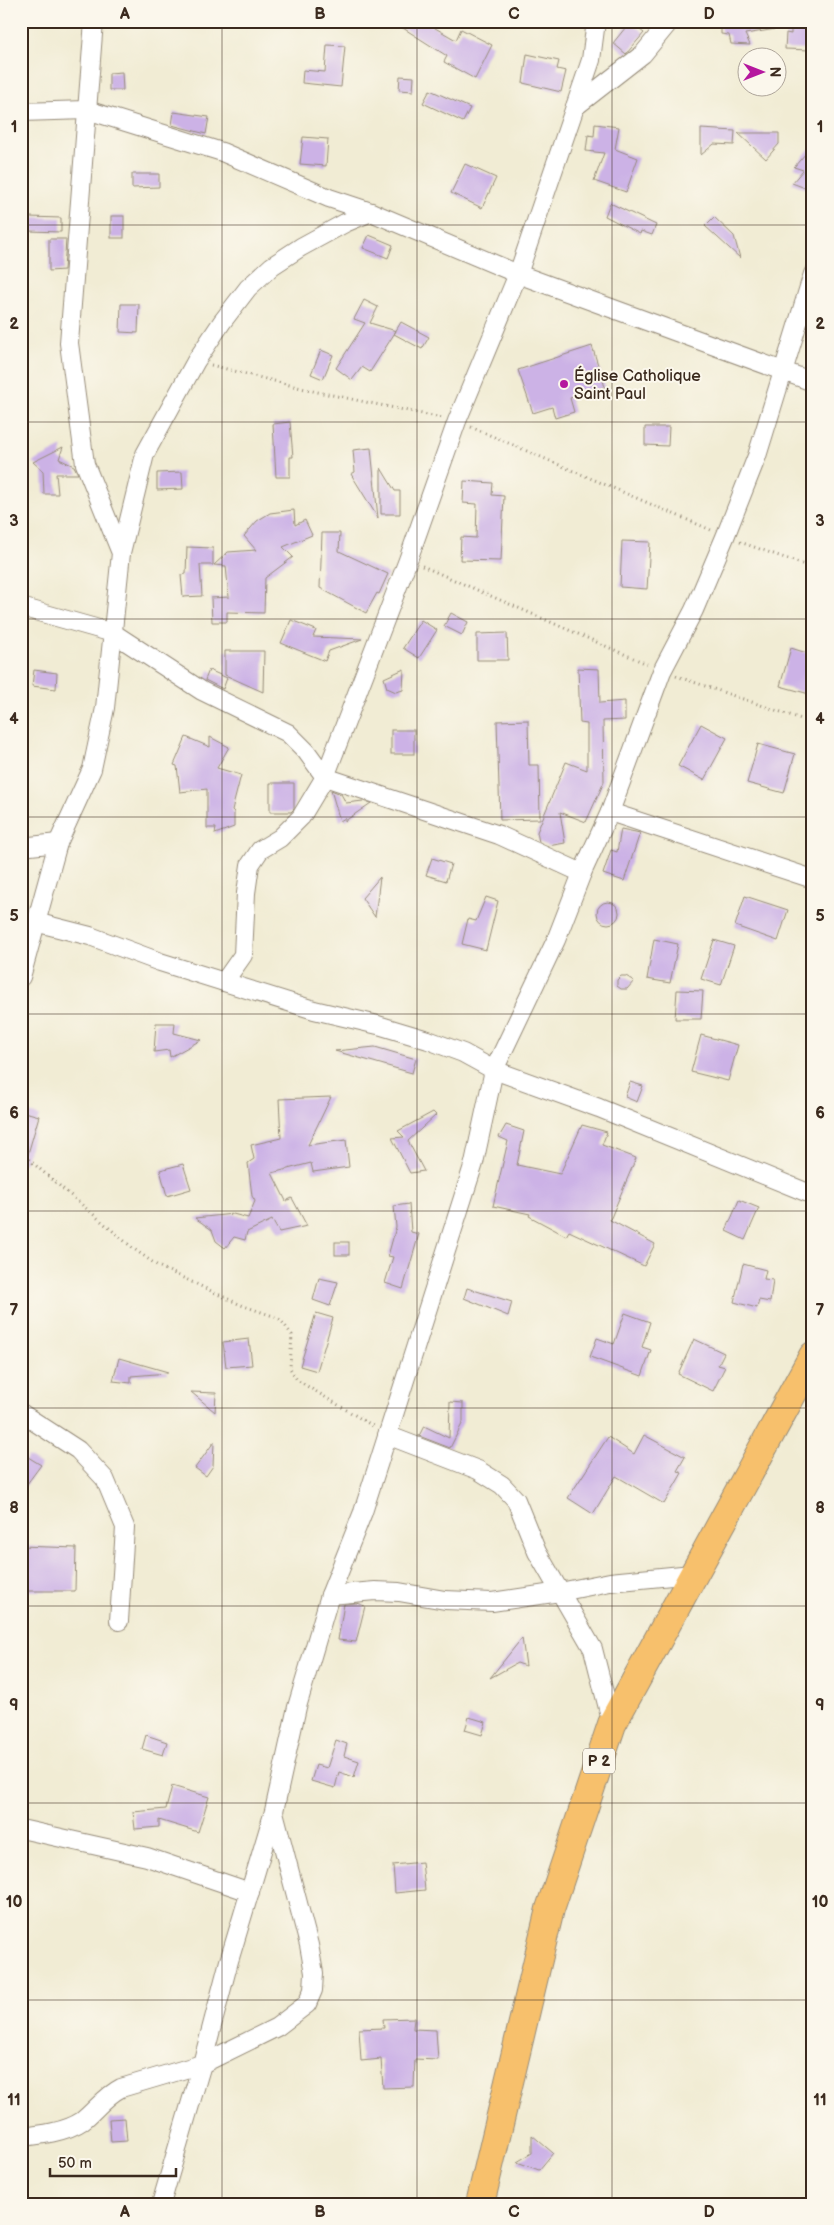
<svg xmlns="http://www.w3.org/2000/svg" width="834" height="2225" font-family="'Balsamiq Sans',sans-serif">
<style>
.building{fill:#ccb2e6}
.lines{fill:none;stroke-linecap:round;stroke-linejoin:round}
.minor-casing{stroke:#968b79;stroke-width:20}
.primary-casing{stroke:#968b79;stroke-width:30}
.path{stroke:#968b79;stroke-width:3;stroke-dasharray:1 4;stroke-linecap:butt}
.minor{stroke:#fff;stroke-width:18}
.primary{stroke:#f7c06c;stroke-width:28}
.grid{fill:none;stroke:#3b2a1e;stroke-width:1;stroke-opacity:0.55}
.poi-dot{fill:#b5179e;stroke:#fbf7ec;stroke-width:2}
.labels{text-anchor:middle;stroke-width:4;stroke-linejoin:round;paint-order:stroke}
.shield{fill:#fbf7ec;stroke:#75685c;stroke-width:1}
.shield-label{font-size:15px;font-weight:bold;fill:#3b2a1e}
.poi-label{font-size:16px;fill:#3b2a1e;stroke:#fbf7ec;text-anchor:start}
.neatline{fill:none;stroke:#3b2a1e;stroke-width:2}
.grid-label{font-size:16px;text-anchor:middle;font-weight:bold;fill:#3b2a1e}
</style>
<rect width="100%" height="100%" fill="#fbf7ec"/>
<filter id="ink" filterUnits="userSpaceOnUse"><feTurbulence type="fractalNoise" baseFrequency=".02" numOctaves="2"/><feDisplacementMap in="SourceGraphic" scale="10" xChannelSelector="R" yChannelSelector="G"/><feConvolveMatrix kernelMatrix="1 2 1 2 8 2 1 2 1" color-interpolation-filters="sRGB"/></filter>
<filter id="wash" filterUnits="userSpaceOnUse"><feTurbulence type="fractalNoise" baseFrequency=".0096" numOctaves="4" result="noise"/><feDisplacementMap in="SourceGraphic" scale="20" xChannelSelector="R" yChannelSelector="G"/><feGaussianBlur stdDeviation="1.12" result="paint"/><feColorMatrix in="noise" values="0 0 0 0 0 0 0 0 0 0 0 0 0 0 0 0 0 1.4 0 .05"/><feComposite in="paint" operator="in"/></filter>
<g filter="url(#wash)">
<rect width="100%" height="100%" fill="#f1ecd4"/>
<g id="blocks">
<g class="building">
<path d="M392,21H423L456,40L461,29L492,45L475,79L444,62L447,56Z"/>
<path d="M721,21H776V29L745,34L750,45L731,44L729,35L721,34Z"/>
<path d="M791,21H811L810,50L785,49L786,33L791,34Z"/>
<path d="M630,22L644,33L626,54L613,43Z"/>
<path d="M327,45L345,46L341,87L302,83L303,70L325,72Z"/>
<path d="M527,54L559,61L557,69L566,71L561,92L523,83Z"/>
<path d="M122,72L123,90H109V73Z"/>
<path d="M400,76L414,77L413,91L399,90Z"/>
<path d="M430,90L470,108L463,122L423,103Z"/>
<path d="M174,112L209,117L206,134L172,125Z"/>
<path d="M595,124L619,127L615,149L638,158L626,192L594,181L604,153L586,151L588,135L594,136Z"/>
<path d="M701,129L735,131L734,145L714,144L701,155Z"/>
<path d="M738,133H779V144L766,159Z"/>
<path d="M303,137L328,139L326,166L300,164Z"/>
<path d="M813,145V191L792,183L803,170L794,167Z"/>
<path d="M465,164L496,178L482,208L451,193Z"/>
<path d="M132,174H159V187L132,188Z"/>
<path d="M610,203L656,225L652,235L641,231L640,234L605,216Z"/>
<rect x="111" y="216" width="13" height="22"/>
<path d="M29,217L61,218V232L29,231Z"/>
<path d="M714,217L734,236L740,258L705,226Z"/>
<path d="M369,235L393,245L388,258L363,248Z"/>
<path d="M49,239H66L64,270L49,271Z"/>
<path d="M364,300L378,307L370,323L396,331L370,372L362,367L352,380L336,368L365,323L354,319Z"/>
<path d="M121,304H139L138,333L120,332Z"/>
<path d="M401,322L429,337L422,349L394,334Z"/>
<path d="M592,346L605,387L570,398L574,412L555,418L552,407L533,413L518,370Z"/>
<path d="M321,350L333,355L323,379L311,374Z"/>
<path d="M290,422L293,457H290V477H276L273,424Z"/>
<path d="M645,427H669L668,446L645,445Z"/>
<path d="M63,447L59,459L74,466L78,474H56L58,494H44L43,471L33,462Z"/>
<path d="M371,448L378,518L351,474L355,472L353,450Z"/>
<path d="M381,468L395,491H400V514H381Z"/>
<path d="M182,472L183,489L157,490V473Z"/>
<path d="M464,481L493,483L492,495L504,496L501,561L460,560L461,537L476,538L477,504L463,503Z"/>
<path d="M294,510L295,525L305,520L312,535L283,547L293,557L265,578L264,613L227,612V622H212L211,598L229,597L226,566L214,565L228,552L256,550L244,536L257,521L270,513Z"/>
<path d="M322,533H340L339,551L388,574L379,594L377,593L366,613L320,588Z"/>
<path d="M622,541L650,542L647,589L620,587Z"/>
<path d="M187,547L213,548V565H200L202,596L183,597L181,575L186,574Z"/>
<path d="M451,613L468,622L462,635L444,626Z"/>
<path d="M291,620L316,630L313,637L362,639L329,651L325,661L281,643Z"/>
<path d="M421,620L437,630L419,658L403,648Z"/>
<path d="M507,633L508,660H477V634Z"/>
<path d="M791,648L813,655V695L780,686Z"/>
<path d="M225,651H264L263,692L225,675Z"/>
<path d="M578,668L599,669L600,703L625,701V720L603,721L604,782L586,822L560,812L565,843L548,846L539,842L537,832L566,762L587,770V724L580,723Z"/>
<path d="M404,669L403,690L396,692L387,688L384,678Z"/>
<path d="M34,670L57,673L56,689L32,686Z"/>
<path d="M209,670L227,678L223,689L205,680Z"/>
<path d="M528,720L529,765H539L540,819L500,820L497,721Z"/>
<path d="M701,724L727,738L704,780L678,766Z"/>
<rect x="391" y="730" width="23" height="24"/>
<path d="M186,737L210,747V737L229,747L217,768L241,775L232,810L234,812V827L215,834L216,828H207V789L180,792L177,766L174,765Z"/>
<path d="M758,744L795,754L784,793L747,783Z"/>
<path d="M270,783H294V809L291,812H270Z"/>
<path d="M331,790L341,794L346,803L363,801L371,803L345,821V818L340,821Z"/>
<path d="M621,829L640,833L624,881L603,874L611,850L617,852Z"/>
<path d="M432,858L451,864L446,881L426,875Z"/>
<path d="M380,877L375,917L362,898Z"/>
<path d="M745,896L788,910L778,941L735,926Z"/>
<path d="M486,897L498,901L486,950L462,944L468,919L476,921Z"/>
<circle cx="608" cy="913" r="11"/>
<path d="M654,939L678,944L670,983L647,979Z"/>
<path d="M714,940L734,946L721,985L701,979Z"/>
<path d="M621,976H626L634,981L627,989H621L617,986V980Z"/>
<path d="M677,990L703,991L701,1019H675Z"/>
<path d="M156,1023H175L174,1033L201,1040L170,1057L169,1050L154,1052Z"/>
<path d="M701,1035L738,1045L728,1081L691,1072Z"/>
<path d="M375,1047L416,1059L412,1073L335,1051Z"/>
<path d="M630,1082L643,1086L637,1102L625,1097Z"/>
<path d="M331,1097L308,1145L346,1140L349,1167L313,1172L311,1163L272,1173L286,1201L292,1198L307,1226L279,1232L272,1220L247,1232L245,1240L234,1237L225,1248L216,1241L212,1230L195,1218L233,1214L248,1218L255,1201L252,1196L248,1163L254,1159L251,1145L281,1138L279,1099Z"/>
<path d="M21,1111L39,1116L25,1164H21Z"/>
<path d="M433,1112L436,1115L408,1141L424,1171L410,1173L392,1138L404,1137L398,1131Z"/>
<path d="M506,1125L524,1131L517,1165L560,1174L582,1125L607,1132L602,1145L636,1158L610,1220L655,1244L644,1266L569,1231L566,1236L529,1216L530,1214L493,1206L508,1141L499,1137Z"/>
<path d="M183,1164L191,1189L167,1196L160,1170Z"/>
<path d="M739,1200L759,1208L745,1240L726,1231Z"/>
<path d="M409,1204L411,1232L419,1234L403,1289L385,1283L393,1257L388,1256L396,1227L394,1206Z"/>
<rect x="335" y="1242" width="14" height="13"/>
<path d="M743,1264L766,1270L764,1279L773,1280L770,1302L759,1300L757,1308L734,1302Z"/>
<path d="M319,1278L338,1282L330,1306L313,1300Z"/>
<path d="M467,1288L512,1302L508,1316L464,1298Z"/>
<path d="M316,1313L333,1318L317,1371L300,1366Z"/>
<path d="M625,1313L650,1322L642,1347L651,1350L642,1376L590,1357L597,1338L614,1344Z"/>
<path d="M249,1339L252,1365L226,1367L223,1342Z"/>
<path d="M694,1339L724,1353L718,1365L725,1367L713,1391L678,1374Z"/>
<path d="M119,1358L168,1372V1373L131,1376V1383L113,1381Z"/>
<path d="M191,1392L216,1393L215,1412Z"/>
<path d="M450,1402L463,1403V1422L450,1448L419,1436L424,1426L449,1438Z"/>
<path d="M644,1435L685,1457L677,1471L682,1473L664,1504L616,1476L593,1514L568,1498L608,1437L634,1454Z"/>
<path d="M214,1442L213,1466L206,1476L195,1468Z"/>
<path d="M28,1457L41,1465L21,1492V1467Z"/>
<path d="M21,1546L76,1548L75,1591H21Z"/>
<path d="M356,1603L365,1606L356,1642L338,1640L344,1604Z"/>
<path d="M522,1638L526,1666L517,1663L490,1678Z"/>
<path d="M469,1717L486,1722L482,1735L465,1730Z"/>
<path d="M146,1735L167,1742L163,1755L142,1749Z"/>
<path d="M336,1740L347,1744L344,1756L359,1761L354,1777L339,1772L335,1788L311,1781L316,1765L327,1768Z"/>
<path d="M172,1786L209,1797L198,1832L159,1820V1827L135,1829L133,1812L166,1809Z"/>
<path d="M422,1862L425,1890L395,1893L393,1865Z"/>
<path d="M414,2018L413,2029L436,2030L438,2060L415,2059L414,2087L383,2088L381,2059L361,2061L359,2029L384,2028L383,2019Z"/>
<path d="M125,2118L127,2141L111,2142L109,2119Z"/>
<path d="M532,2135L553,2153L539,2170L517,2162L532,2153Z"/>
</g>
</g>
</g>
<g filter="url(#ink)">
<use href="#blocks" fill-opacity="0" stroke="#968b79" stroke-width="1"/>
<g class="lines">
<defs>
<g id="minor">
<path d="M575,107L643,54L670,21"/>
<path d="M21,112L87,110L222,152L329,198L371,212L518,274L813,382"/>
<path d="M121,553L145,454L196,361L222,322L248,288L272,266L301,247L345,223L371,212"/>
<path d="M21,607L113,633L202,691L288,733L306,751L325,777L499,835L582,873"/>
<path d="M610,812L813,879"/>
<path d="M21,847L58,843"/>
<path d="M25,928L35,922L90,936L160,962L314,1010L378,1025L428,1040L463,1053L494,1070L599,1108L813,1195"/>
<path d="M21,977L58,843L92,769L105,708L121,553L85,464L69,343L94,21"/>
<path d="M224,982L243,955L246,893L250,865L260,850L280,838L301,817L325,777L408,560L457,421L518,274L591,60L596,21"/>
<path d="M21,1413L78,1450L105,1479L125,1527L119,1621"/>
<path d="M387,1435L478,1470L502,1485L516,1500L537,1552L593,1649L612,1724"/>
<path d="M330,1595L375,1591L399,1592L445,1600L492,1602L560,1592L610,1582L692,1574"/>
<path d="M21,1829L147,1857L250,1892"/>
<path d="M21,2137C40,2135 66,2132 82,2121C96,2110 105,2096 121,2088L202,2064L277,2027L307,2004L313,1990L314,1973L309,1945L274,1812"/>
<path d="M161,2204L202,2064L229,1961L274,1811L297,1707L330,1595L363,1512L474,1163L494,1070L556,940L582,873L610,812L662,671L694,610L725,537L757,456L813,274"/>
</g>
<path id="primary" d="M480,2204L550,1909L612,1724L813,1356"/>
</defs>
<use href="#minor" class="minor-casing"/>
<use href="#primary" class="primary-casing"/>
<g class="path">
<path d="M211,365L313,391L442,418"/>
<path d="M471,427L711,530"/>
<path d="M740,542L813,568"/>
<path d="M422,566L647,664"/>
<path d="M676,676L813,723"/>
<path d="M21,1153L134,1249L158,1266L241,1305L273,1316L281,1320L292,1335L290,1368L297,1380L373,1426"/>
</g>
<use href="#minor" class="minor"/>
<use href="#primary" class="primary"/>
</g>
</g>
<path class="grid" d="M222,21V2204M417,21V2204M612,21V2204M21,225H813M21,422H813M21,619H813M21,817H813M21,1014H813M21,1211H813M21,1408H813M21,1606H813M21,1803H813M21,2000H813"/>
<circle class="poi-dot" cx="564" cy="384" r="5"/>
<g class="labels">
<rect class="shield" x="583" y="1748.5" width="32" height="25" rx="4"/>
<g class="shield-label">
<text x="599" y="1766">P 2</text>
</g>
<g class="poi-label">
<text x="574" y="381">Église Catholique<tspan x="574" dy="18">Saint Paul</tspan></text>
</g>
</g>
<rect width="834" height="2225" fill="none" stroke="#fbf7ec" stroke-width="55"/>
<g transform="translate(762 72) rotate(90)"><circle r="24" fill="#fbf7ec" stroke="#aea59a"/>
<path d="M0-4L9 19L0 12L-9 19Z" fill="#b5179e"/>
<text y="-8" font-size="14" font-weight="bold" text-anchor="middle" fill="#3b2a1e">N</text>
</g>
<path d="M50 2168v8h126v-8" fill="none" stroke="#3b2a1e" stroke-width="2.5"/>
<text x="58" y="2168" font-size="15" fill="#3b2a1e" stroke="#fbf7ec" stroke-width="4" paint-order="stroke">50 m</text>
<rect x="28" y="28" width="778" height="2170" class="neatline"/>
<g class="grid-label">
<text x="125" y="19">A</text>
<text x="320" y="19">B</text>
<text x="514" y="19">C</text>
<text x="709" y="19">D</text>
<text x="14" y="132">1</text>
<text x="820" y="132">1</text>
<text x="14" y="329">2</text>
<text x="820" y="329">2</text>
<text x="14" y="526">3</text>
<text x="820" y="526">3</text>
<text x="14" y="724">4</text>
<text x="820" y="724">4</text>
<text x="14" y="921">5</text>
<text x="820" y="921">5</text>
<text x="14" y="1118">6</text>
<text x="820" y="1118">6</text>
<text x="14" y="1315">7</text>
<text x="820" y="1315">7</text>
<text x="14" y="1513">8</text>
<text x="820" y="1513">8</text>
<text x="14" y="1710">9</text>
<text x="820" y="1710">9</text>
<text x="14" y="1907">10</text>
<text x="820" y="1907">10</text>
<text x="14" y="2105">11</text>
<text x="820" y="2105">11</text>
<text x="125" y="2217">A</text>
<text x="320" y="2217">B</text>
<text x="514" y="2217">C</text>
<text x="709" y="2217">D</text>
</g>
</svg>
